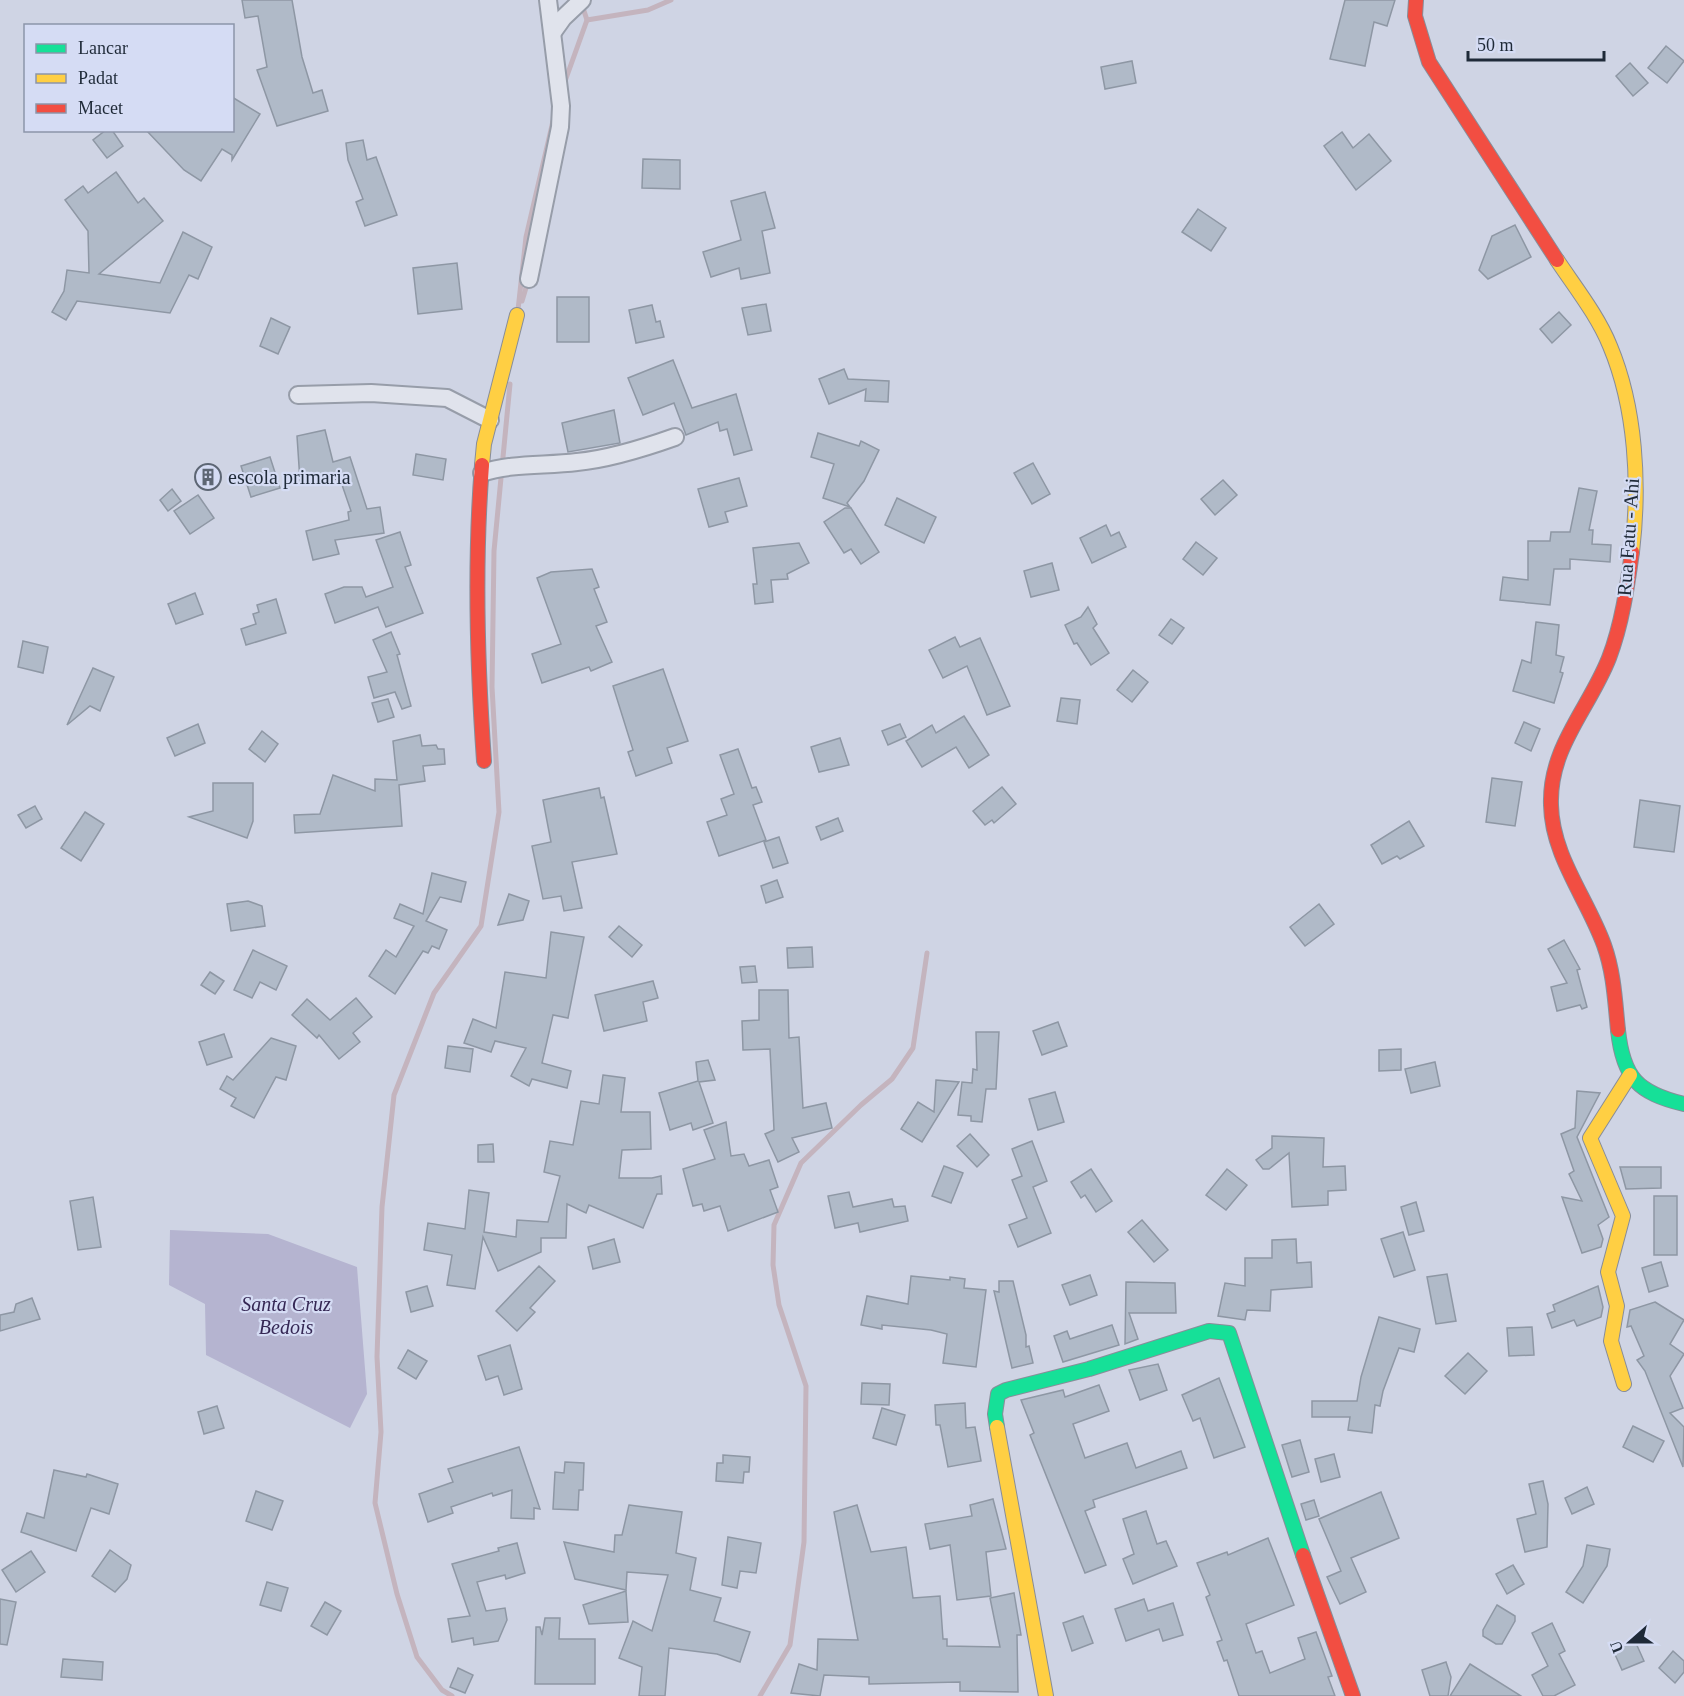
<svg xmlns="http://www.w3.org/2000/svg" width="1684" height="1696" font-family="'Times New Roman',serif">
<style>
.cemetery{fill:#b5b4d0}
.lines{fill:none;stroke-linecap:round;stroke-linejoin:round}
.stream{stroke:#c4b4be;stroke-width:5}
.building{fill:#b0bac8;stroke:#8e97a4;stroke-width:1.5}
.street-casing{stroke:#979da9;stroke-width:20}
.fast-casing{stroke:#888d99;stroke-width:16}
.slow-casing{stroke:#888d99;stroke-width:16}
.jam-casing{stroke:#888d99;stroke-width:16}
.street{stroke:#e0e3ec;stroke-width:16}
.fast{stroke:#16e098;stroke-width:14}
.slow{stroke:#ffcf43;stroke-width:14}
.jam{stroke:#f24e42;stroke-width:14}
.labels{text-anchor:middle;stroke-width:4.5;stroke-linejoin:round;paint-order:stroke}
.poi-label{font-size:20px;fill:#1f2a38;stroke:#d5dcf4;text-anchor:start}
.street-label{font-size:20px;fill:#1f2a38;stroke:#d5dcf4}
.park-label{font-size:20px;font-style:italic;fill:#352754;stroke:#d5dcf4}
</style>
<rect width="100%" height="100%" fill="#cfd4e4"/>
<path class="cemetery" d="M170,1230L268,1234L357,1267L367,1394L350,1428L206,1355L205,1304L169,1285Z"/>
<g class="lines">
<g class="stream">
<path d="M587,20L648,10L671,0"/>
<path d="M564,84L587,20L582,5"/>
<path d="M522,301L528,281"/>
<path d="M518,310L526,237L553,121"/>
<path d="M452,1696L442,1690L417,1657L397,1594L375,1503L381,1432L377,1357L382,1207L394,1095L434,993L481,926L499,812L492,687L494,551L510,384"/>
<path d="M760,1696L790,1645L804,1542L806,1386L779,1305L773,1265L774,1225L801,1163L861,1105L892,1079L913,1048L927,953"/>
</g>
</g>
<g class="building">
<path d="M242,0H292L302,57L313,93L322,90L328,111L277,126L257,70L267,67L258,16L245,18Z"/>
<path d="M1345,0H1395L1387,26L1374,22L1365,66L1330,59Z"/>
<path d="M1666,46L1684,61L1667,83L1648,68Z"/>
<path d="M1132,61L1136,83L1105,89L1101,67Z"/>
<path d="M1630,63L1648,83L1633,96L1616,76Z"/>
<path d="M232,97L260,114L232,160V155L222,149L201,181L184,170L146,130H232Z"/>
<path d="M106,130H112L123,146L107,158L93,140Z"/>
<path d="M1342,132L1353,148L1369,134L1391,161L1356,190L1324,146Z"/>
<path d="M363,140L367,160L376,157L397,215L365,226L356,202L363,199L348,160L346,143Z"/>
<path d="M643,159L680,160V189L642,188Z"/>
<path d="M116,172L138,203L144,198L163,221L99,274L160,283L183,232L212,247L198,279L189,275L170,313L77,301L66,320L52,312L64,291L67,270L89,273L88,231L65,200L83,186L88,193Z"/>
<path d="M765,192L775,228L762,231L770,273L741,279L739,268L711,277L703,252L741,240L731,201Z"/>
<path d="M1198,209L1226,228L1211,251L1182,232Z"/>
<path d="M1515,225L1531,257L1488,279L1479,270L1492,236Z"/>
<path d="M457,263L462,309L418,314L413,268Z"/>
<rect x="557" y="297" width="32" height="45"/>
<path d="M766,304L771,331L748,335L742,308Z"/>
<path d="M652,305L656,322L660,321L664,337L636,343L629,310Z"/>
<path d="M1559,312L1571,325L1552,343L1540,329Z"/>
<path d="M271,318L290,327L278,354L260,346Z"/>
<path d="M673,360L692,408L736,394L752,450L734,455L727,429L720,431L718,422L686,435L674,403L643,415L628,378Z"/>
<path d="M844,369L848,379L889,381L888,402L865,401L866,389L829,404L819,379Z"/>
<path d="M614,410L620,443L568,452L562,423Z"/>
<path d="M325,430L333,462L350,457L367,509L380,507L384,533L335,540L339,554L313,560L306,531L349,520L348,512L351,511L340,479L300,481L297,436Z"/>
<path d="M818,433L859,446L861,441L879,450L864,481L847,503L850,507L823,498L834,464L811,457Z"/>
<path d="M416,454L446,459L443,480L413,475Z"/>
<path d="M270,457L280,488L251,497L241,466Z"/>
<path d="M1033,463L1050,494L1032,504L1014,473Z"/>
<path d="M739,478L747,506L725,512L728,522L709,527L698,489Z"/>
<path d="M1223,480L1237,495L1215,515L1201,499Z"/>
<path d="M1579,488L1597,491L1589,530H1593L1592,544L1611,545L1610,562L1570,559V569H1554L1550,605L1500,600L1503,577L1528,580V541H1550L1551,532H1570Z"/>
<path d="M172,489L181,501L168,511L160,500Z"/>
<path d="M198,495L214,518L190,534L174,511Z"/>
<path d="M897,498L936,517L924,543L885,525Z"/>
<path d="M845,508H851L879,552L861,564L851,549L844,553L824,522Z"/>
<path d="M1106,525L1111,536L1119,532L1126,547L1092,563L1080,538Z"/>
<path d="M400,532L411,565L405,567L423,613L386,627L378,607L335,623L325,594L344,587H362L366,597L393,587L376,540Z"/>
<path d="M1196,542L1217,558L1203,575L1183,559Z"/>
<path d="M799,543L809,563L787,574L788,579L771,580L773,602L755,604L753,584H757L753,548Z"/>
<path d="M1052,563L1059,590L1031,597L1024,571Z"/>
<path d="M592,569L599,587L594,589L607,622L596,626L612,662L591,671L589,667L542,683L532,654L561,644L537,578L551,572Z"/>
<path d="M195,593L203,614L176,624L168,604Z"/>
<path d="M276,599L286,633L246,645L241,629L256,624L253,614L259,612L257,605Z"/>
<path d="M1088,607L1097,624L1093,628L1109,653L1091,665L1077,643L1074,644L1065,625L1081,617Z"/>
<path d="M1171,619L1184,628L1172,644L1159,635Z"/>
<path d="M1536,622L1559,625L1556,655L1564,657L1560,672L1563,673L1554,703L1513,691L1522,660L1531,663Z"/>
<path d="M391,632L400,654L397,655L411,706L402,709L395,692L374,698L368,677L387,672L373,640Z"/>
<path d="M955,637L960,647L980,638L1010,706L987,715L967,666L943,678L929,650Z"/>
<path d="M23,641L48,647L43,673L18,667Z"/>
<path d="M93,668L114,677L100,711L90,706L67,725Z"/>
<path d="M663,669L688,741L667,748L672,763L636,776L628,752L633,750L613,686Z"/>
<path d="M1133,670L1148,682L1132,702L1117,690Z"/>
<path d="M1061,698L1080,700L1077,724L1057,721Z"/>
<path d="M388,699L394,717L378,722L372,703Z"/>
<path d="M964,716L989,755L969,768L956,747L922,767L906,741L932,725L936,733Z"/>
<path d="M1524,722L1540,729L1531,751L1515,743Z"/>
<path d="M198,724L205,743L175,756L167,738Z"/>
<path d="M900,724L906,737L888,745L882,731Z"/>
<path d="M262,731L278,744L265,762L249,749Z"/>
<path d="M420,735L422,746L436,745L438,749H444L445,764L423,766L425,781L399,785L402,826L295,833L294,815L320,814L333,775L375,791V779L397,780L393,741Z"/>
<path d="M840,738L849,765L819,772L811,747Z"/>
<path d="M738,749L752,788L756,787L762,802L753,805L766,840L719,856L707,822L727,815L721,799L734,794L720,755Z"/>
<path d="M1492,778L1522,782L1515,826L1486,822Z"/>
<path d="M213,783H253V821L247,838L189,817L213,811Z"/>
<path d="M1002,787L1016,804L994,823L992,820L985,825L973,811Z"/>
<path d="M599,788L601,798L604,797L617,854L572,862L582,908L564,911L561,896L543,899L532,846L551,842L543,800Z"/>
<path d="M1640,800L1680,806L1674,852L1634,847Z"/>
<path d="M35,806L42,819L26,828L18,815Z"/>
<path d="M85,812L104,824L81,861L61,848Z"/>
<path d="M838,818L843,831L821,840L816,827Z"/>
<path d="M1409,821L1424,846L1400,859L1397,856L1382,864L1371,845Z"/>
<path d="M779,837L788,863L773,868L764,842Z"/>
<path d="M432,873L466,882L461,902L440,897L426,921L447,930L439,949L432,946L428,953L423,951L395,994L369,976L386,950L396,957L414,926L394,918L400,904L423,914Z"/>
<path d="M777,880L783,897L766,903L761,886Z"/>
<path d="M509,894L529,901L523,920L498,925Z"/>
<path d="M248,901L262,906L265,926L231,931L227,904Z"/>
<path d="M1319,904L1334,924L1305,946L1290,927Z"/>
<path d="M619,926L642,945L632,957L609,937Z"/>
<path d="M551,932L584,937L568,1018L553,1015L542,1063L571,1071L567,1088L532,1079L529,1086L511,1076L526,1048L495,1041L491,1052L464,1043L473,1019L496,1028L505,972L546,978Z"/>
<path d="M1564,940L1580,969L1577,970L1587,1007L1582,1009L1580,1005L1557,1011L1551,987L1567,983L1548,949Z"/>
<path d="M812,947L813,967L788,968L787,948Z"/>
<path d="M253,950L287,966L276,990L260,982L252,998L234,990Z"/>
<path d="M755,966L757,982L742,983L740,967Z"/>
<path d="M210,972L224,981L215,994L201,985Z"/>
<path d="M653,981L658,998L643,1002L647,1021L604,1031L595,995Z"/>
<path d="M759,990H788L789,1038L799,1037L803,1108L826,1103L832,1128L792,1138L799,1152L778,1162L765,1134L774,1130L770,1049L743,1050L742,1021L759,1020Z"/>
<path d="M356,998L372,1017L353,1033L360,1042L339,1059L319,1035L317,1038L292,1015L307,999L330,1020Z"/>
<path d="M1058,1022L1067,1046L1042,1055L1033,1031Z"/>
<path d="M976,1032H999L996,1089H986L982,1122L971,1121V1116L958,1115L962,1082L972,1083L973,1069L977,1070Z"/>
<path d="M224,1034L232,1057L207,1065L199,1042Z"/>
<path d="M271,1038L296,1046L286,1080L276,1077L254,1118L231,1106L236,1098L220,1089L227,1076L233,1080Z"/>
<path d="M448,1046L473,1049L470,1072L445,1068Z"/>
<path d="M1401,1049V1070L1379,1071V1050Z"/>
<path d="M708,1060L715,1080L699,1082L713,1123L693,1130L691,1123L670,1130L659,1093L698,1081L696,1062Z"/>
<path d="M1435,1062L1440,1086L1411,1093L1405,1069Z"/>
<path d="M603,1075L625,1078L621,1112H650L651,1149L622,1150L619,1178H652L661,1176L662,1194H657L643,1228L589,1205L586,1213L567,1204L566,1238H541V1252L498,1271L483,1237L475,1289L447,1285L452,1255L424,1250L428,1223L465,1229L469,1190L489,1193L484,1232L516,1237L517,1220L548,1222L560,1176L544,1172L550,1141L573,1145L581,1101L599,1104Z"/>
<path d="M936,1080L959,1082L922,1142L901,1129L918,1102L934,1112Z"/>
<path d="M1577,1091L1600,1093L1577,1137L1609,1217L1598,1225L1603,1239L1601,1247L1582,1253L1562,1197L1582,1201L1569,1174L1574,1171L1561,1134L1575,1128Z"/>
<path d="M1055,1092L1064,1122L1038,1130L1029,1099Z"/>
<path d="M726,1122L731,1156L744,1154L749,1166L769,1160L778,1187L770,1190L778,1212L728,1231L720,1206L704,1211L702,1204L693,1206L683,1169L715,1159L704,1130Z"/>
<path d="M970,1134L989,1155L977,1167L957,1146Z"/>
<path d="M1272,1136L1324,1138L1323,1167L1345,1166L1346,1190L1328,1191V1205L1292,1207L1289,1153L1269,1169H1263L1256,1160L1272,1148Z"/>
<path d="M1032,1141L1047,1181L1033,1187L1051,1233L1018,1247L1009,1225L1027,1218L1012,1180L1022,1176L1012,1149Z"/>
<path d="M493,1144L494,1162H478V1145Z"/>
<path d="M944,1166L963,1173L951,1203L932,1196Z"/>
<path d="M1620,1167H1661V1188L1626,1189Z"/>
<path d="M1091,1169L1112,1201L1096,1212L1085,1195L1081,1198L1071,1182Z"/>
<path d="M1227,1169L1247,1185L1226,1210L1206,1195Z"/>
<path d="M849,1192L853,1207L892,1199L894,1207L905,1206L908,1221L860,1232L858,1223L835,1228L828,1196Z"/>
<rect x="1654" y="1196" width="23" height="59"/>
<path d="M93,1197L101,1247L78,1250L70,1201Z"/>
<path d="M1416,1202L1424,1231L1409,1235L1401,1207Z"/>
<path d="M1142,1220L1168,1250L1154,1262L1128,1232Z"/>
<path d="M1403,1232L1415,1270L1394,1277L1381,1239Z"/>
<path d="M614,1239L620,1262L593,1269L588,1247Z"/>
<path d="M1296,1239L1297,1263L1311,1262L1312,1287L1271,1290L1270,1311L1247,1310L1245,1320L1218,1316L1225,1283L1245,1286V1258H1272V1240Z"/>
<path d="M1661,1262L1668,1286L1649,1292L1642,1268Z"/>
<path d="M539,1266L555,1281L530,1308L535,1312L517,1331L496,1311Z"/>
<path d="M1447,1274L1456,1321L1436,1324L1427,1277Z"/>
<path d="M1090,1275L1097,1295L1070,1305L1062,1285Z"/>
<path d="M911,1276L950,1280V1277L965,1279L964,1288L986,1290L976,1367L943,1363L947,1334L931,1330L882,1325V1329L861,1325L867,1296L908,1304Z"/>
<path d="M999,1281H1013L1026,1335V1347L1029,1346L1033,1363L1012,1368L994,1291L999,1292Z"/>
<path d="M1126,1282L1175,1283L1176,1313H1129L1138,1339L1125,1344Z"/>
<path d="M427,1286L433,1306L411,1312L406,1292Z"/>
<path d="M1598,1286L1603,1307L1601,1317L1577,1326L1574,1320L1552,1328L1547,1314L1555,1311L1553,1305Z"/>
<path d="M32,1298L40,1319L0,1331V1315L14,1312L16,1304Z"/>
<path d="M1655,1302L1684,1320L1670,1344L1684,1354L1670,1376L1683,1408L1670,1413L1684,1427L1683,1467L1645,1371L1637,1360L1644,1356L1631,1326L1627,1327L1630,1310Z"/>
<path d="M1379,1317L1420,1329L1414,1352L1399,1348L1383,1391L1380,1406L1375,1405L1372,1433L1348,1430L1350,1417H1312V1401H1357L1361,1377Z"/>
<path d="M1112,1325L1119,1345L1063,1362L1054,1336L1067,1331L1070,1339Z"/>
<path d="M1532,1327L1534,1355L1509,1356L1507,1328Z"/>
<path d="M510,1345L522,1389L504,1395L498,1376L486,1380L478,1356Z"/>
<path d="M408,1350L427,1361L416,1379L398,1368Z"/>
<path d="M1468,1353L1487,1371L1465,1394L1445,1376Z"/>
<path d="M1158,1364L1167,1390L1140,1400L1129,1370Z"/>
<path d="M1219,1378L1245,1447L1214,1458L1200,1418L1193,1421L1182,1395Z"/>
<path d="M862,1383L890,1384L889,1405L861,1404Z"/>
<path d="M1099,1385L1109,1411L1073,1424L1085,1458L1127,1443L1136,1468L1181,1451L1187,1468L1093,1500L1095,1507L1085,1511L1106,1565L1085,1573L1030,1435L1034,1433L1021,1400L1063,1390L1065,1397Z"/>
<path d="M965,1403L966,1428L975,1427L981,1461L948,1467L940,1425H936L935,1405Z"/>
<path d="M217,1406L224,1428L204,1434L198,1412Z"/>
<path d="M882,1408L905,1415L896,1445L873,1438Z"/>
<path d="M1633,1426L1664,1441L1653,1462L1623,1447Z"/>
<path d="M1300,1440L1309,1472L1292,1477L1282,1445Z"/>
<path d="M519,1447L540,1509L534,1508V1519L511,1518L512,1490L493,1496L492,1493L451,1507L453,1513L428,1522L419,1494L453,1482L448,1469Z"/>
<path d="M1334,1454L1340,1477L1321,1482L1315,1459Z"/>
<path d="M723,1455L750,1457L749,1472H744L743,1483L716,1481L717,1463H723Z"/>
<path d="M565,1462L584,1463L583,1490H579L578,1510L553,1509L555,1472L564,1473Z"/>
<path d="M54,1470L86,1477L87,1474L118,1484L109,1514L91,1508L76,1551L21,1532L27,1513L44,1518Z"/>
<path d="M1543,1481L1548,1504L1547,1547L1525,1552L1517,1519L1536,1514L1529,1484Z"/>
<path d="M1587,1487L1594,1504L1572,1514L1565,1498Z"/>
<path d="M256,1491L283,1501L272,1530L246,1521Z"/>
<path d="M1381,1492L1399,1538L1351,1558L1366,1592L1340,1604L1327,1577L1341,1571L1319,1519Z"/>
<path d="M993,1499L1006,1549L986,1552L991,1596L957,1600L950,1545L930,1549L925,1524L972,1516L970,1505Z"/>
<path d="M1314,1500L1319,1516L1306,1520L1301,1504Z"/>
<path d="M629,1505L682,1512L676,1553L696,1558L690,1590L721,1598L714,1621L750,1632L740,1662L717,1654L669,1648L665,1696H639L642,1667L619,1658L633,1621L652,1631L668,1575L627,1572L626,1590L575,1579L564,1542L614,1552L615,1535H622Z"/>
<path d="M857,1505L871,1552L906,1547L913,1598L940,1596L943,1639H947V1646L1000,1647L990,1598L1014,1593L1021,1635H1017L1018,1692L960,1691V1682L869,1684V1677L824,1675L820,1696L791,1693L799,1664L817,1670L818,1639L858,1640L834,1512Z"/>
<path d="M1146,1511L1157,1544L1166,1541L1177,1566L1133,1584L1123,1559L1134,1554L1123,1519Z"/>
<path d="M728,1537L761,1543L756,1573L740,1571L737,1588L722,1585Z"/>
<path d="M1268,1538L1294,1605L1246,1624L1256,1653L1262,1651L1270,1673L1305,1659L1298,1638L1316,1632L1332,1676L1328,1677L1335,1696H1239L1227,1660L1224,1661L1217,1642L1222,1640L1206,1597L1210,1595L1197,1563L1227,1552L1228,1555Z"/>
<path d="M517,1543L525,1573L506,1579L505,1575L477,1582L486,1611L505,1608L507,1620L498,1641L474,1645L473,1638L452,1642L448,1619L470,1616L452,1564L499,1551L498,1548Z"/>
<path d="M1587,1545L1610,1549L1607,1566L1583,1603L1566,1592L1583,1566Z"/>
<path d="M110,1550L131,1565L127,1579L115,1592L92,1576Z"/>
<path d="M31,1551L45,1572L16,1592L2,1570Z"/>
<path d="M1513,1565L1524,1584L1507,1594L1496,1574Z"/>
<path d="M267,1582L288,1588L281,1611L260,1605Z"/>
<path d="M626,1591L628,1622L589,1624L583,1605Z"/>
<path d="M0,1599L16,1602L7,1645L0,1644Z"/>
<path d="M1144,1599L1148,1611L1173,1603L1183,1635L1163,1641L1159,1629L1126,1641L1115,1609Z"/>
<path d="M325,1602L341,1611L327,1635L311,1626Z"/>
<path d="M1497,1605L1515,1616V1621L1502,1644H1496L1483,1636V1630Z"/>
<path d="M1083,1616L1093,1643L1072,1651L1063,1623Z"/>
<path d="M545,1618H560L559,1639H595V1684H535L536,1627H540L542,1635Z"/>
<path d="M1552,1623L1565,1651L1559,1654L1575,1685L1554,1696H1543L1532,1675L1548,1666L1532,1633Z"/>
<path d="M1635,1641L1644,1661L1622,1670L1613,1650Z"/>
<path d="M1673,1651L1684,1661V1672L1675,1683L1659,1668Z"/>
<path d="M63,1659L103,1662L102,1680L61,1677Z"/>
<path d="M1446,1662L1451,1677L1448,1696H1430L1422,1670Z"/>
<path d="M1470,1664L1521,1696H1450Z"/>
<path d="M458,1668L473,1675L465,1693L450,1687Z"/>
</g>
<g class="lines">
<defs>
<g id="street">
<path d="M553,32L563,18L582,0"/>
<path d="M529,279L560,127L561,106L548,0"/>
<path d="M298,395L371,393L447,398L490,420"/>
<path d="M482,473C512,463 545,466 577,462C610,459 644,448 675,437"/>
</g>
<g id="fast">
<path d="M1618,1030C1623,1078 1638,1093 1684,1104"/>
<path d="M997,1427L995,1414L998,1394L1006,1390L1089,1369L1209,1331L1229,1333L1303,1555"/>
</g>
<g id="slow">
<path d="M1557,260C1575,287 1598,316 1610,346C1636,408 1640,485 1632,552"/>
<path d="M482,465L484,444L517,315"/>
<path d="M1624,1384L1611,1341L1617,1306L1608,1272L1623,1216L1590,1138L1630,1075"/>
<path d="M997,1427L1046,1696"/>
</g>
<g id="jam">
<path d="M1416,0L1415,16L1429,62L1557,260"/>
<path d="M482,465C474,564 477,662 484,761"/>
<path d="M1618,1030C1615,1001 1614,973 1604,945C1587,898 1552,856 1551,805C1549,747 1589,709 1609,658C1622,624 1627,588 1632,552"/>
<path d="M1303,1555L1353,1696"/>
</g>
</defs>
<use href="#street" class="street-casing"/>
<use href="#fast" class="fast-casing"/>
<use href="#slow" class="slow-casing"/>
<use href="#jam" class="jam-casing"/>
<use href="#street" class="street"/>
<use href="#fast" class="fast"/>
<use href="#slow" class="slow"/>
<use href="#jam" class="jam"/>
</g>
<defs>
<symbol id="building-ring" viewBox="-11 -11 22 22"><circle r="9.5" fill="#d5dcf4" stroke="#5d6674" stroke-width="1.5"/><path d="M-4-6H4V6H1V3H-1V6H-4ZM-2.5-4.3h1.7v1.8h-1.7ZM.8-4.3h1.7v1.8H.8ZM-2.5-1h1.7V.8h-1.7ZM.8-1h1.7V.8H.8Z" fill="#5d6674"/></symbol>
</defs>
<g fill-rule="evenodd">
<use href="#building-ring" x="193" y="462" width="30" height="30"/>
</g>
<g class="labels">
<g class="poi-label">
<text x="228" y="484">escola primaria</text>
</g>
<g class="street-label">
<text transform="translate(1628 537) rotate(-86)" y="7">Rua Fatu - Ahi</text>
</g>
<g class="park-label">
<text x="286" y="1311">Santa Cruz<tspan x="286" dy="23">Bedois</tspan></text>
</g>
</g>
<rect x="24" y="24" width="210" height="108" fill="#d5dcf4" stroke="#8c95a9" stroke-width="1.5"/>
<rect x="36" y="44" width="30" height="9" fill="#16e098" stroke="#8c95a9" stroke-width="1.5"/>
<text x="78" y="54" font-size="18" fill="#1f2a38">Lancar</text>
<rect x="36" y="74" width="30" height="9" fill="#ffcf43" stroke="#8c95a9" stroke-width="1.5"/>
<text x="78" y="84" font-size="18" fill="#1f2a38">Padat</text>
<rect x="36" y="104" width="30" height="9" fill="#f24e42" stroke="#8c95a9" stroke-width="1.5"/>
<text x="78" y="114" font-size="18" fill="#1f2a38">Macet</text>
<g transform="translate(1630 1642) rotate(249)" stroke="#d5dcf4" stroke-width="4.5" paint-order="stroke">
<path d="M0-4.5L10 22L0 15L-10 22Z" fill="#1f2a38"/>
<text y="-9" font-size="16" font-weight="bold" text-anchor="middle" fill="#1f2a38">U</text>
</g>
<path d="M1468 51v9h136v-9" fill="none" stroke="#1f2a38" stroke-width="3"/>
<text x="1477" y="51" font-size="18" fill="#1f2a38" stroke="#d5dcf4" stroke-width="4.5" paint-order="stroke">50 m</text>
</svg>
